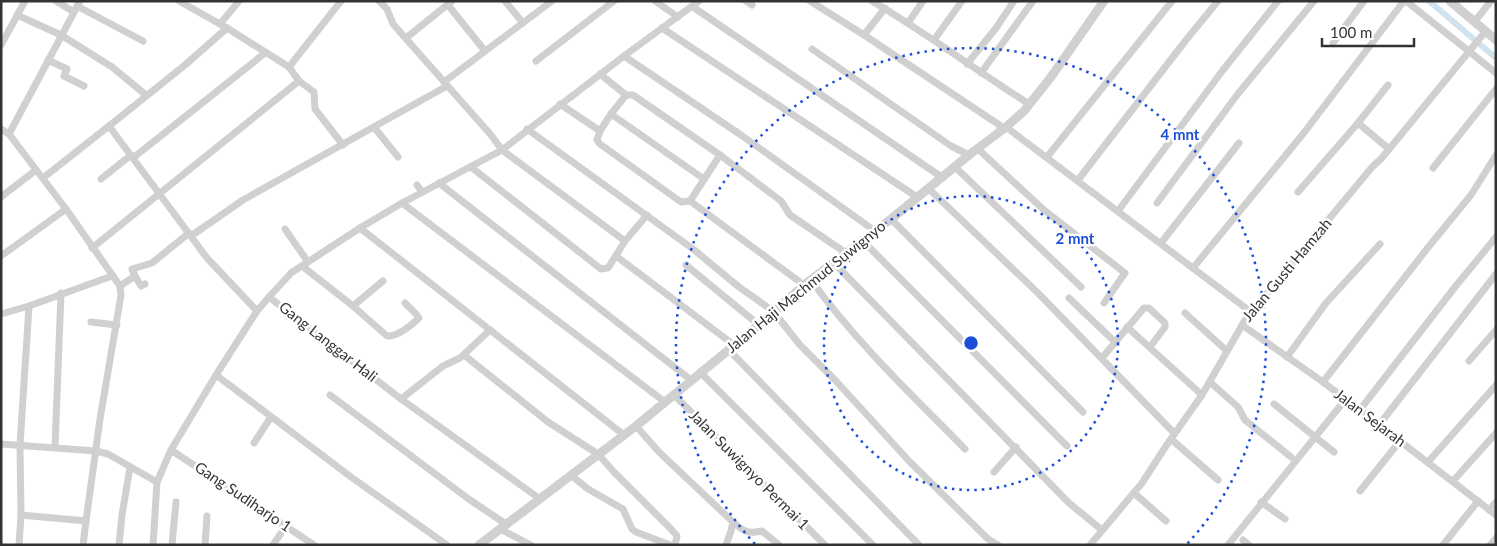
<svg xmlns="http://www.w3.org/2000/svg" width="1497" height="546" font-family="Lato,sans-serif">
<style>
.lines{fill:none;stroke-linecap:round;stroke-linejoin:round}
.canal{stroke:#cfe2ee;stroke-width:6}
.minor{stroke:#d0d0d0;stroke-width:7}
.tertiary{stroke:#d0d0d0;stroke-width:9}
.ring{fill:none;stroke:#1d4ed8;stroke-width:2.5;stroke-dasharray:2.5 5}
.labels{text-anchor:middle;stroke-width:5;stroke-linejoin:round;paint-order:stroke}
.street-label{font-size:15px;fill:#333;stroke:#fff}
.centre{fill:#1d4ed8;stroke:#fff;stroke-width:2.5}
.ring-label{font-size:15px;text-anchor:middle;font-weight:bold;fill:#1d4ed8;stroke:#fff;stroke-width:5;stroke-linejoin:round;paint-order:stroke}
</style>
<rect width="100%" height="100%" fill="#fff"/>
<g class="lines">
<path class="canal" d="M1429,1L1496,58"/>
<g class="minor">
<path d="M56,1L74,12"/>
<path d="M179,1L227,28L289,67L299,81L314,92L315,109L343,145"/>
<path d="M379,1L387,9L393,24L491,135L502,150L625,241"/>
<path d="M505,1L523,23"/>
<path d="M655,1L678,17"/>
<path d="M746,1L752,5"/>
<path d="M810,1L864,35L1004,128"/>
<path d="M872,1C926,33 976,70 1029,104"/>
<path d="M1406,1L1496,73"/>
<path d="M448,5L485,51"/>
<path d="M77,6L143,41"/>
<path d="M693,7L943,178"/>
<path d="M17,15L61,35L112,67L146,95"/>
<path d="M1475,21L1491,1"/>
<path d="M908,23L923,1"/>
<path d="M220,24L239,1"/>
<path d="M662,28L917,197"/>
<path d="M864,35L885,8"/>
<path d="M406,38L452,1"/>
<path d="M934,40L962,1"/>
<path d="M1333,43L1364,1"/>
<path d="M1,45L25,1"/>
<path d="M812,49L951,146L969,155"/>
<path d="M624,56L741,135L875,231"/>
<path d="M48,60L67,69L64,76L84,86"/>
<path d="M536,61L614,1"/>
<path d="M967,64L996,28L1014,1"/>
<path d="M289,67L341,1"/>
<path d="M981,73L1033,1"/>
<path d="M600,74L626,95"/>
<path d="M444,82L552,1"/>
<path d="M560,104L600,131L597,140L600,144L681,202L690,201L804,285"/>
<path d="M611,114L704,179"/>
<path d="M1358,123L1389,149"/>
<path d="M109,126L185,65L227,28"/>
<path d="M374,127L398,157"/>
<path d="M1006,127L1251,312"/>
<path d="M1,129L9,134L66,209L120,286L121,295L100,419L86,521L21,515"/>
<path d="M527,129L693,249L739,287L773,311L800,345L836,381L909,461L988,539L998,545"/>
<path d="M600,131L611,114L626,95H633L720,155L781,201L790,215L846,253"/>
<path d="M9,134L80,1"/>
<path d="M978,149L1044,210L1125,273L1104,303"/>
<path d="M1047,157L1172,1"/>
<path d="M133,158L265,53"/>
<path d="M471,167L601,269L608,268L625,241L647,215"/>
<path d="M955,167L1081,287"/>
<path d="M1433,168L1496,89"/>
<path d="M43,178L109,126L207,258L257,311"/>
<path d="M101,179L131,155"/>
<path d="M1078,180L1186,40L1218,1"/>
<path d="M439,183L691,380"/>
<path d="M417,185L422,192"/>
<path d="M929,189L1038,293L1174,433"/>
<path d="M1298,192L1358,123L1388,85"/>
<path d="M1,197L36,170"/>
<path d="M690,201L720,155"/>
<path d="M402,203L665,402"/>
<path d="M1157,203L1237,95L1314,1"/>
<path d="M1118,211L1223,70L1278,1"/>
<path d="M891,219L1083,412"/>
<path d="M360,228L624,435"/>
<path d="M285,229L308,262"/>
<path d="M191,236L243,200L447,86"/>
<path d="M862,240L1067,446"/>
<path d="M1161,243L1239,143"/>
<path d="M92,248L299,81"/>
<path d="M1,256L66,209"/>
<path d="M616,256L734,345"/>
<path d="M834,263L1069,503L1102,530"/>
<path d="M686,265L759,325"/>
<path d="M302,266L353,306L387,336C397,337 412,325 419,318L416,314L405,303"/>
<path d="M1193,268L1303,134L1404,1"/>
<path d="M135,276L132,269L152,263L189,233"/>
<path d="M811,280C856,342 912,395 965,449"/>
<path d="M120,286L135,276L141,286L145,284"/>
<path d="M269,297L291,273L360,228L402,203L502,150L624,56L699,1"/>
<path d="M1069,298L1115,342"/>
<path d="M353,306L383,281"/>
<path d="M1185,313L1227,351"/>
<path d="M1,314L29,306"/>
<path d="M91,322L117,325"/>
<path d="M1242,325L1323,382L1496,515"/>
<path d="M1127,327L1202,395"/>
<path d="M728,349L919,545"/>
<path d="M464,355L548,422L598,454L614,472L671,529L677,536L675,545"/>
<path d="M1287,357L1326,303L1380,244"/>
<path d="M1102,358L1144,308H1149L1165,323V327L1150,347"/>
<path d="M1469,361L1496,330"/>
<path d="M700,372L873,545"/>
<path d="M216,375L351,477L447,545"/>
<path d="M1210,382L1238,407L1245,420L1291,457"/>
<path d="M1323,382L1430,245L1471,195L1496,155"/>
<path d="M330,395L470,500L506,524"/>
<path d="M674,395L825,545"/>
<path d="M401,399L443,366L460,358L490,330"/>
<path d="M1274,404L1334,452"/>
<path d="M1359,411L1455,287L1496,237"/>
<path d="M1379,425L1496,274"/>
<path d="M636,426L659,452L733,522L731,531L726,545"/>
<path d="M1171,439L1218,480"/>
<path d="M254,443L271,417"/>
<path d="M1,444L96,451L108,454L157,482"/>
<path d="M55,447L61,293"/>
<path d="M171,450L314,545"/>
<path d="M1428,462L1496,385"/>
<path d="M994,472L1016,447"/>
<path d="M572,476L588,489L623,509L632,529L636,532L670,545"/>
<path d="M1453,481L1496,433"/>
<path d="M1360,491L1400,441"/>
<path d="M1134,493L1166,521"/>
<path d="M1261,502L1285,519"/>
<path d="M1489,510L1496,502"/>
<path d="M733,522C744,532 748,534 762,531L779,545"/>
<path d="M500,529L531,545"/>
<path d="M1243,540L1249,545"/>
<path d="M19,545L21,515L20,445L29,306L112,276"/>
<path d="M83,545L86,521"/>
<path d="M119,545L122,515L130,467"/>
<path d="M153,545L157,482L171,450L216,375L257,311L269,297L401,399L540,499"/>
<path d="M172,545L176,502"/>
<path d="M205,545L207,516"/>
<path d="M273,545L286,526"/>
<path d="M1090,545L1142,483L1166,446L1202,395L1245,320L1373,166L1381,159L1485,32"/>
<path d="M1228,545L1345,400"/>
<path d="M1443,545L1478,501"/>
<path d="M1490,545L1496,538"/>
</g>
<g class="tertiary">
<path d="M1450,1L1496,40"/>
<path d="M479,545L636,426L759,325L804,285L891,219L969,155L1006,127L1024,111L1051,77L1104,1"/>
</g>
</g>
<g class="ring">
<circle cx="971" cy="343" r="147"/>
<path d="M755 544A295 295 0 1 1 1187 544"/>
</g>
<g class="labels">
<g class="street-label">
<text transform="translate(1287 270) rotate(-50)" y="5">Jalan Gusti Hamzah</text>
<text transform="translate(806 287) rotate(-39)" y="5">Jalan Haji Machmud Suwignyo</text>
<text transform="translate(328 342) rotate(38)" y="5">Gang Langgar Hali</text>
<text transform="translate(1370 418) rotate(37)" y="5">Jalan Sejarah</text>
<text transform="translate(749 470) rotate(45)" y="5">Jalan Suwignyo Permai 1</text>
<text transform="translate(243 497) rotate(34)" y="5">Gang Sudiharjo 1</text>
</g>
</g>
<circle cx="971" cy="343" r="8" class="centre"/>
<g class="ring-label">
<text x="1180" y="140">4 mnt</text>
<text x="1075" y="244">2 mnt</text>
</g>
<rect width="1497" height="546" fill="none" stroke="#333333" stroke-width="5"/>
<path d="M1322 38v8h92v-8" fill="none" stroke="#333333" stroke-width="2.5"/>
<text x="1330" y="38" font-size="15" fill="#333333" stroke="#ffffff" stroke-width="4" paint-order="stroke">100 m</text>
</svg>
